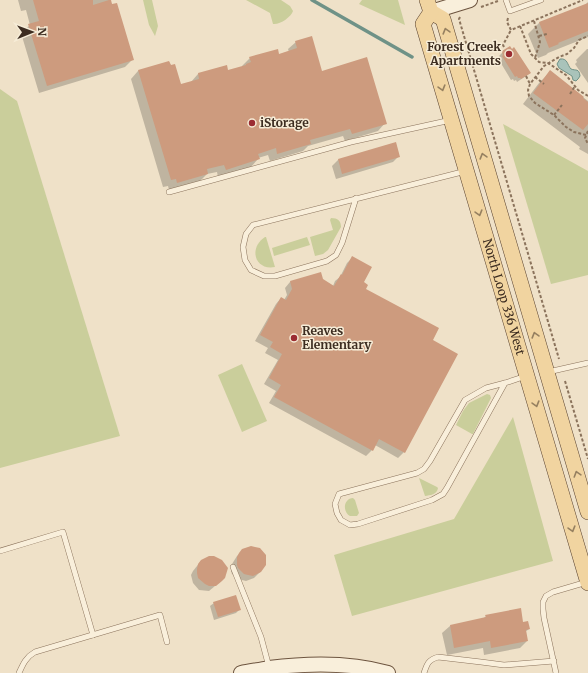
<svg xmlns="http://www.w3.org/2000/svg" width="588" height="673" font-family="Merriweather,serif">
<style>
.green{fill:#cace9b}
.water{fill:#a9c3ba;stroke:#6f9287}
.shadow{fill:#0003}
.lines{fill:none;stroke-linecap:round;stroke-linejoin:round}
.stream{stroke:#6f9287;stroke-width:3.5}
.building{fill:#cd9b7e}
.lane-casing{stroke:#8b735c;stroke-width:6}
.secondary-casing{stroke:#6d543f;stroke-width:16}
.primary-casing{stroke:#594230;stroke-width:16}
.path{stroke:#8b735c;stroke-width:2;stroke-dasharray:3 2;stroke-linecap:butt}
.lane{stroke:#f9efdb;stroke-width:5}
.secondary{stroke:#f9efdb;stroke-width:14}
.primary{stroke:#f1d4a0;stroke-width:15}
.oneway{stroke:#968060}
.poi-dot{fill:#9b2c32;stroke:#f6ecd7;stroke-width:1.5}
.labels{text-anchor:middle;stroke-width:3;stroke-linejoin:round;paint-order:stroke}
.poi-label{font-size:12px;font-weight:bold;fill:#3c2c20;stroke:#f6ecd7;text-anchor:start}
.street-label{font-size:12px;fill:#3c2c20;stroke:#f6ecd7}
</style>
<rect width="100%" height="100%" fill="#efe1c8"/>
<g class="green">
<path d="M143,0H152L158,26L155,36L149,25Z"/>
<path d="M246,0H281L290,6L293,11C291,17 280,25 273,24L270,13Z"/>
<path d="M362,0H398L405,25L359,4Z"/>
<path d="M0,89L17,101L120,436L0,468Z"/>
<path d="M503,124L588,171V275L551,284Z"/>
<path d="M331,218C338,218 341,221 341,227L328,250L323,254L315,256L310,237L333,230L330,220Z"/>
<path d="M265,237H266L275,267C255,271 248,248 265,237Z"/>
<path d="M307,237L310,245L274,256L272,248Z"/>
<path d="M242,364L267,421L242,432L218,375Z"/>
<path d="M487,394L490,395L491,398L473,434H472L456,425L463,411L469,403Z"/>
<path d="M513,417L553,561L352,616L334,555L454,519Z"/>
<path d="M419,478L437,487L438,488C437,495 430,495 425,496Z"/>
<path d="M353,498L355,500L359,513L357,516C357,516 351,516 350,516C345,514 343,505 347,501C348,499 351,498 353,498Z"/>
</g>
<path class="water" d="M560,59C568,58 567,65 571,69C576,71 579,68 580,76L578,79L576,81L573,80L572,76L559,68L557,64Z"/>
<g class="shadow">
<path d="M18,0H110L133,59L125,67L39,93L21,33L30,25L26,10L21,11Z"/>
<path d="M588,2V37L548,53L546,55L538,58L528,34L539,23L585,5Z"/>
<path d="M296,42L321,72L385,123L378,131L345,141L343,136L308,146L303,151L270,161L268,155L258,158V159L251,167L218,177L217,172L207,174L200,181L169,190L168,186L163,187L131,79L138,71L169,62L181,85L191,82L198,74L226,66L227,72L242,67V66L250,58L278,55L289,52L288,49Z"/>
<path d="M587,49H588V83L575,64L577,62L576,60Z"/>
<path d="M503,52L530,73L526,76L517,82L516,80L514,81L513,79L511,80L499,60L500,59L499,56Z"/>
<path d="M550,72L588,101V154L579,149L580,147L523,104L539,83Z"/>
<path d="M395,143L399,156L393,162L336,179L332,166L338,160Z"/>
<path d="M353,257L365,289L431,341L404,452L398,458L375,445L372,450L366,456L269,403L276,391L264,384L278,360L265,353L268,348L255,341L276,304L281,298L284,300L287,295L285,288L290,282L320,274L322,280L333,286L335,281L340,277L347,263Z"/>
<path d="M243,550L260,572L254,578L246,581L238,579L232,574L231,571L232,564L237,556Z"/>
<path d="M201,561L221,581L209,591L199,590L193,583L191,575L193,571Z"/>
<path d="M214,603L240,609L236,613L214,620L210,606Z"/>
<path d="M486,616L523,623L529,629L525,632L527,641L520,648L484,655L483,648L447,655L442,633L450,626L483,619Z"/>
</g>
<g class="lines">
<path class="stream" d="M312,0L412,57"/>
</g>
<g class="building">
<path d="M33,0H93V5L109,0H111L112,4L117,3L134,60L47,86L28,24L39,21Z"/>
<path d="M588,3V31L558,43L559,44L549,48L539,22Z"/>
<path d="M312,36L322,71L367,57L387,124L352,134L350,129L310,140L311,144L277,154L276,148L258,154L260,159L226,170L224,165L207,169L208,174L177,183L176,179L171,180L138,70L169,61L171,65L175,64L181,84L199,79L198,73L227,65L228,70L246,65V64L251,62L249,57L278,49L279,54L297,48L295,41Z"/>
<path d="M510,46L512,49L514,47L531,73L521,79L520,78H518L517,76L515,77L502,56L503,55L502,52V51Z"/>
<path d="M550,70L584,97L583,98L588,102V124L583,130L533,93Z"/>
<path d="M396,142L400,157L342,174L338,159Z"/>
<path d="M352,256L372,267L364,282L368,285L366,289L439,328L433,340L458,354L405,453L379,439L373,451L274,397L281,385L269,378L282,354L270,347L273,342L260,335L281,297L286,300L292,289L290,281L321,272L323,279L334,286L341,274L342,275Z"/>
<path d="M251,546L255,547L260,548L266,555V565L261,572L253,576L248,575L244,574L238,568L237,565V557L239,553L242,549Z"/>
<path d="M209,556H214L222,560L228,568L225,578L222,581L216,586H209L205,584L198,578L197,573V569L198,564L201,560Z"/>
<path d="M236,595L241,610L218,617L213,602Z"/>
<path d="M521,608L523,622L528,621L530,629L526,630L528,641L491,648L490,641L454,648L450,625L486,617L485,615Z"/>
</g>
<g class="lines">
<defs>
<g id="lane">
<path d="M506,0L510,11L541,0"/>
<path d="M169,192L351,142L451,120"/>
<path d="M356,198L342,243L336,255L327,261L275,276H264L251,270L245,260L243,247L246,234L253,225L466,171"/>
<path d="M548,372L588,363"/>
<path d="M505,383L447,488L443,494L432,500L358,524L350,525L341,520L337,513L335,504L339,494L417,473L424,469L430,461L465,400L486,388L505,383L526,376"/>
<path d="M0,551L63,532L93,635"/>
<path d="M233,567L261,637L269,667"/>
<path d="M19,673C23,664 26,657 35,652L160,615L167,642"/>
<path d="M424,673C427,664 428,660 438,657L481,662L504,665L554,661"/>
<path d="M556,673L544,618L543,609V602L546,596L553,592L587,582"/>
</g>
<g id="secondary">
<path d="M431,12L470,0"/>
<path d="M241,673C250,671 260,670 269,668C308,663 350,662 388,673"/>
</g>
<g id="primary">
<path d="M427,0L431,12L443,19L588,512"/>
<path id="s1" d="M431,12L423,24L588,583"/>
</g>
</defs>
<use href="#lane" class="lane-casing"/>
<use href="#secondary" class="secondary-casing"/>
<use href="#primary" class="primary-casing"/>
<g class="path">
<path d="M481,7L498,1"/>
<path d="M460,17L459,19L559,359"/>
<path d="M508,18L507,22L511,30L583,0"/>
<path d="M534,21L540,42L535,58"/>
<path d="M520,26L531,54L539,62L548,63L566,75L578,90L588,96"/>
<path d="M539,36L547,34"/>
<path d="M504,47L503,45L511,30"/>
<path d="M526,76L530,84"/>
<path d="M535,77L544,84"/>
<path d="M570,94L575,86"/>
<path d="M554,115L562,105"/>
<path d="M588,131L585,138L588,144"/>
<path d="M586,135L574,132L566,127L554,115L535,103L529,96L528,90L530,84L544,66L559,57L567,54L574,48L579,40L588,36"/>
<path d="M565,381L588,459"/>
</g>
<use href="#lane" class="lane"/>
<use href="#secondary" class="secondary"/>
<use href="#primary" class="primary"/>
</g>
<defs><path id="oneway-chevron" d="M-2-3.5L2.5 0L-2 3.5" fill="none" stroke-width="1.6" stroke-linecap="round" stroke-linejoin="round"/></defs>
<g class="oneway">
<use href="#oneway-chevron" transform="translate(446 31) rotate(-106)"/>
<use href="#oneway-chevron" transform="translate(442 88) rotate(74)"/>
<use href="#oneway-chevron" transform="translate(483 156) rotate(-106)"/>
<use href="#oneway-chevron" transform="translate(479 213) rotate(74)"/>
<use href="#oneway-chevron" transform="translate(535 335) rotate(-106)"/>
<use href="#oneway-chevron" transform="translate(536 404) rotate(74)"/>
<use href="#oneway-chevron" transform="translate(577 474) rotate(-107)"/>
<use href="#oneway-chevron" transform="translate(572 529) rotate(74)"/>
</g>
<g class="poi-dot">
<circle cx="509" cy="54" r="4"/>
<circle cx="252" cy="123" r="4"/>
<circle cx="294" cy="338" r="4"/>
</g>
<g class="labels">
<g class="poi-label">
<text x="501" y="51" text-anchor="end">Forest Creek<tspan x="501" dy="14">Apartments</tspan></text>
<text x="260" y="127">iStorage</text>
<text x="302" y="335">Reaves<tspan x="302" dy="14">Elementary</tspan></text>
</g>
<g class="street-label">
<text dy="4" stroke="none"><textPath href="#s1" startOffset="299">North Loop 336 West</textPath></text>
</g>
</g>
<g transform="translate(32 32) rotate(89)" stroke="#f6ecd7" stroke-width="3" paint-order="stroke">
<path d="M0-3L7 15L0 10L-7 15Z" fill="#3c2c20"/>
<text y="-6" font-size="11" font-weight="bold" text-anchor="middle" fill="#3c2c20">N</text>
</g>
</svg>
